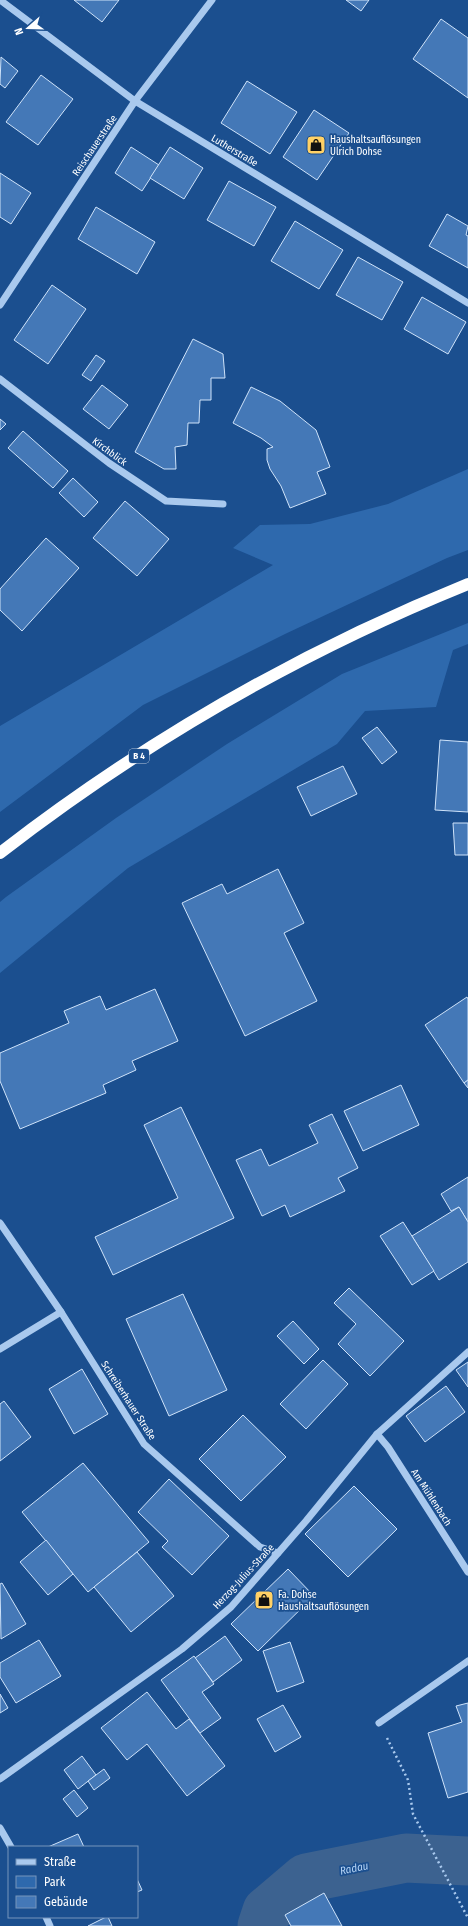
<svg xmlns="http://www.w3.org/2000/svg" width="468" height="1926" font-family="'Fira Sans Condensed',sans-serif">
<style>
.green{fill:#2e69ad}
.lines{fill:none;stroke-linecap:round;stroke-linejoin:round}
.river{stroke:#3c6290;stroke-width:49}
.building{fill:#4478b7;stroke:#cfe3fa}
.path{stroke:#a9c9ee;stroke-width:2.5;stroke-dasharray:2 3;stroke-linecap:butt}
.minor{stroke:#a9c9ee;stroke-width:7}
.highway{stroke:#fff;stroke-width:12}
.labels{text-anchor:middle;stroke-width:3.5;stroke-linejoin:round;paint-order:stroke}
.shield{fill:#1b4f8f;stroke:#bbcadd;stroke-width:1}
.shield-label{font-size:9px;font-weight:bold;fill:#fff}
.poi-label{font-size:10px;fill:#fff;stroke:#1b4f8f;text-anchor:start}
.street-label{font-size:10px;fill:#fff;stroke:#1b4f8f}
.water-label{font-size:11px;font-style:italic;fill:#b5d3f5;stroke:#1b4f8f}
</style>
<rect width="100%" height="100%" fill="#1b4f8f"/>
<g class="green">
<path d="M468,469V550L447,558L285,634L143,705L0,812V726L273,565L233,548L260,525L310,524L388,504Z"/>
<path d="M468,623V644L453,650L436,707L365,711L337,744L128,868L0,973V902L6,897L116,818L227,744L342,674Z"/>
</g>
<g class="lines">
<path class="river" d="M262,1926L267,1911L306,1878L406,1858L468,1861"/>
</g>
<g class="building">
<path d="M74,0H119L102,22Z"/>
<path d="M346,0H369L361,11Z"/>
<path d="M441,19L468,38V98L413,59Z"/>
<path d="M1,57L18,71L5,88L0,84Z"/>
<path d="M41,75L73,99L38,145L6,122Z"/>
<path d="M247,81L297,112L270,154L221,123Z"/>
<path d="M314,110L349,133L317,180L283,157Z"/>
<path d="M131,147L159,165L142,191L115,173Z"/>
<path d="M170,147L203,168L184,199L150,178Z"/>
<path d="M0,173L31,193L11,224L0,217Z"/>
<path d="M229,181L276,207L254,246L207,220Z"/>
<path d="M96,207L155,242L137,274L78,239Z"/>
<path d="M447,214L468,226L466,235L468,236V268L429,246Z"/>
<path d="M295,221L343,250L319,289L271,261Z"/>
<path d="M358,257L403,282L382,320L336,295Z"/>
<path d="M52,285L86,309L48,364L14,340Z"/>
<path d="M422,297L466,322L448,354L404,329Z"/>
<path d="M193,339L223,354L225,378H211V400H200L199,423H188L187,445L175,447L176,469H164L135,452Z"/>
<path d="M96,355L105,361L91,381L82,375Z"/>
<path d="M102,385L128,405L109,429L83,409Z"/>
<path d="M251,387L280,401L316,430L330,467L317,472L326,494L290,508L281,486L270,469L267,460V449L273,447L261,438L233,423Z"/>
<path d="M0,419L6,424L0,430Z"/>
<path d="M23,431L68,471L53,488L8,448Z"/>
<path d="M73,478L98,502L84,517L59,493Z"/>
<path d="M125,501L169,539L137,576L93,538Z"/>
<path d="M46,538L79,568L22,631L0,610V589Z"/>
<path d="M377,727L397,752L382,764L362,738Z"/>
<path d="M440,740L468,742V812L435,810Z"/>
<path d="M343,766L357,794L311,816L297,787Z"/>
<path d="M453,823H468V855H455Z"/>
<path d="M278,869L304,923L284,933L317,1001L245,1036L182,903L222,884L227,894Z"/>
<path d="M155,989L178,1041L132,1061L136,1070L103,1085L106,1093L20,1129L0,1081V1053L69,1023L64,1011L100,996L106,1010Z"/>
<path d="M467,997L468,999V1080L464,1083L425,1025Z"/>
<path d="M468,1080V1088L464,1083Z"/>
<path d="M401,1085L419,1125L363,1151L344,1111Z"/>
<path d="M181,1107L234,1218L113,1275L95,1237L178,1198L144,1125Z"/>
<path d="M332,1114L358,1168L338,1178L345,1191L290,1217L285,1205L262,1216L236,1160L261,1149L269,1166L318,1143L309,1125Z"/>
<path d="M468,1177V1222L459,1207L451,1211L441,1194Z"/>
<path d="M459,1207L468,1222V1262L439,1280L412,1236Z"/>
<path d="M403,1222L434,1271L412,1285L380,1236Z"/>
<path d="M349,1288L404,1341L370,1376L338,1344L356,1324L334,1303Z"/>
<path d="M183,1294L227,1390L169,1416L126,1319Z"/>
<path d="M293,1321L319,1349L304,1364L277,1336Z"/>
<path d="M323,1360L348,1384L306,1429L280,1404Z"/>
<path d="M468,1362V1387L456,1370Z"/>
<path d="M82,1369L108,1414L74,1434L49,1389Z"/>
<path d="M446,1386L465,1412L425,1442L406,1416Z"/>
<path d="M4,1401L31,1437L0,1461V1404Z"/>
<path d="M243,1415L286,1457L241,1501L199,1459Z"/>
<path d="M83,1463L149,1542L88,1592L22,1512Z"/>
<path d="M169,1479L229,1536L192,1575L162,1547L168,1541L138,1512Z"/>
<path d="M354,1486L397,1529L348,1577L305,1534Z"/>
<path d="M46,1540L73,1574L48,1595L20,1562Z"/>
<path d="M137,1552L174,1596L131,1632L94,1587Z"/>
<path d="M288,1569L314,1596L258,1651L231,1624Z"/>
<path d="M2,1583L26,1624L1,1639L0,1584Z"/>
<path d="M225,1636L242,1660L213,1682L195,1658Z"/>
<path d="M39,1640L61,1676L16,1703L0,1677V1663Z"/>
<path d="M290,1642L304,1682L277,1692L263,1651Z"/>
<path d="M194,1656L214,1684L202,1692L221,1718L200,1733L161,1680Z"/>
<path d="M147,1692L176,1729L189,1719L225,1766L187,1796L147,1744L127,1760L101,1728Z"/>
<path d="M0,1694L8,1708L0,1713Z"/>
<path d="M468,1703V1792L448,1798L428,1733L462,1722L456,1706Z"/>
<path d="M283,1705L301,1737L275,1752L257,1719Z"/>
<path d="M82,1756L96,1775L78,1789L64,1770Z"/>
<path d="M104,1769L110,1778L94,1790L88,1781Z"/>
<path d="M74,1790L88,1808L77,1817L63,1799Z"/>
<path d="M78,1834L84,1847H48Z"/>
<path d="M137,1879L142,1890L137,1892Z"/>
<path d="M324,1893L342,1926H291L285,1915Z"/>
<path d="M106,1917H108L112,1926H88Z"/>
</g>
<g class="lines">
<path class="path" d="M387,1738L408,1780L413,1814L468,1918"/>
<g class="minor">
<path d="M0,0L135,101L468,303"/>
<path d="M0,305L135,101L212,0"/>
<path d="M0,379L109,463L166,501L223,504"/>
<path d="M0,1223L61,1312L144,1444L260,1547L278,1553"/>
<path d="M0,1349L61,1312"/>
<path d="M377,1434L388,1447L468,1572"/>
<path d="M379,1723L468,1661"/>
<path d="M0,1779L182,1649L231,1607L306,1521L377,1434L468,1352"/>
<path d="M0,1828L11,1847"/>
<path d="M46,1917L50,1926"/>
</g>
<path class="highway" d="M0,853C142,743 302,651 468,584"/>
</g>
<defs>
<symbol id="shop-square" viewBox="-11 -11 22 22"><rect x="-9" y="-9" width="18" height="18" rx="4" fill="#ffd166" stroke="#1b4f8f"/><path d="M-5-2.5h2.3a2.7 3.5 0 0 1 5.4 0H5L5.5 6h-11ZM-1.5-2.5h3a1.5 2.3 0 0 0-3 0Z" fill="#111"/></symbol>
</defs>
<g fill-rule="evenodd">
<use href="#shop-square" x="305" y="134" width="22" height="22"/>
<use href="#shop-square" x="253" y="1589" width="22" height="22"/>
</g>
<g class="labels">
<rect class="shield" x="129" y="749" width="20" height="14" rx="3"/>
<g class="shield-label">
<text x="139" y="759">B 4</text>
</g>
<g class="poi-label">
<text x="330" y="143">Haushaltsauflösungen<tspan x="330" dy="12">Ulrich Dohse</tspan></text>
<text x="278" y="1598">Fa. Dohse<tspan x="278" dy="12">Haushaltsauflösungen</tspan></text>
</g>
<g class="street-label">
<text transform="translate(94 145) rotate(-56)" y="4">Reischauerstraße</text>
<text transform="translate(235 150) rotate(31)" y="4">Lutherstraße</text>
<text transform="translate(110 451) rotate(36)" y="4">Kirchblick</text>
<text transform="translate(129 1400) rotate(57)" y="4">Schreiberhauer Straße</text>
<text transform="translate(432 1497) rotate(57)" y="4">Am Mühlenbach</text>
<text transform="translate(243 1576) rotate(-47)" y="4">Herzog-Julius-Straße</text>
</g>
<g class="water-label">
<text transform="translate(354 1868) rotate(-11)" y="4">Radau</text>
</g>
</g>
<rect x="8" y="1846" width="130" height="72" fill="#1b4f8f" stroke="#7695bc"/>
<rect x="16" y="1859" width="20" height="6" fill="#a9c9ee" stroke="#7695bc"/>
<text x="44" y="1866" font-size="12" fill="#ffffff">Straße</text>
<rect x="16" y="1876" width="20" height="12" fill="#2e69ad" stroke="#7695bc"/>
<text x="44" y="1886" font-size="12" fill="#ffffff">Park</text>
<rect x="16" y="1896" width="20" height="12" fill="#4478b7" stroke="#7695bc"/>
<text x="44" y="1906" font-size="12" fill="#ffffff">Gebäude</text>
<g transform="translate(28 28) rotate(250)" stroke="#1b4f8f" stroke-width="3" paint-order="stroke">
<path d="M0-3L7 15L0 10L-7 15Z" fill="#ffffff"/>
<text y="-6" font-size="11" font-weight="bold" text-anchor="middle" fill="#ffffff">N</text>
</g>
</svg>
